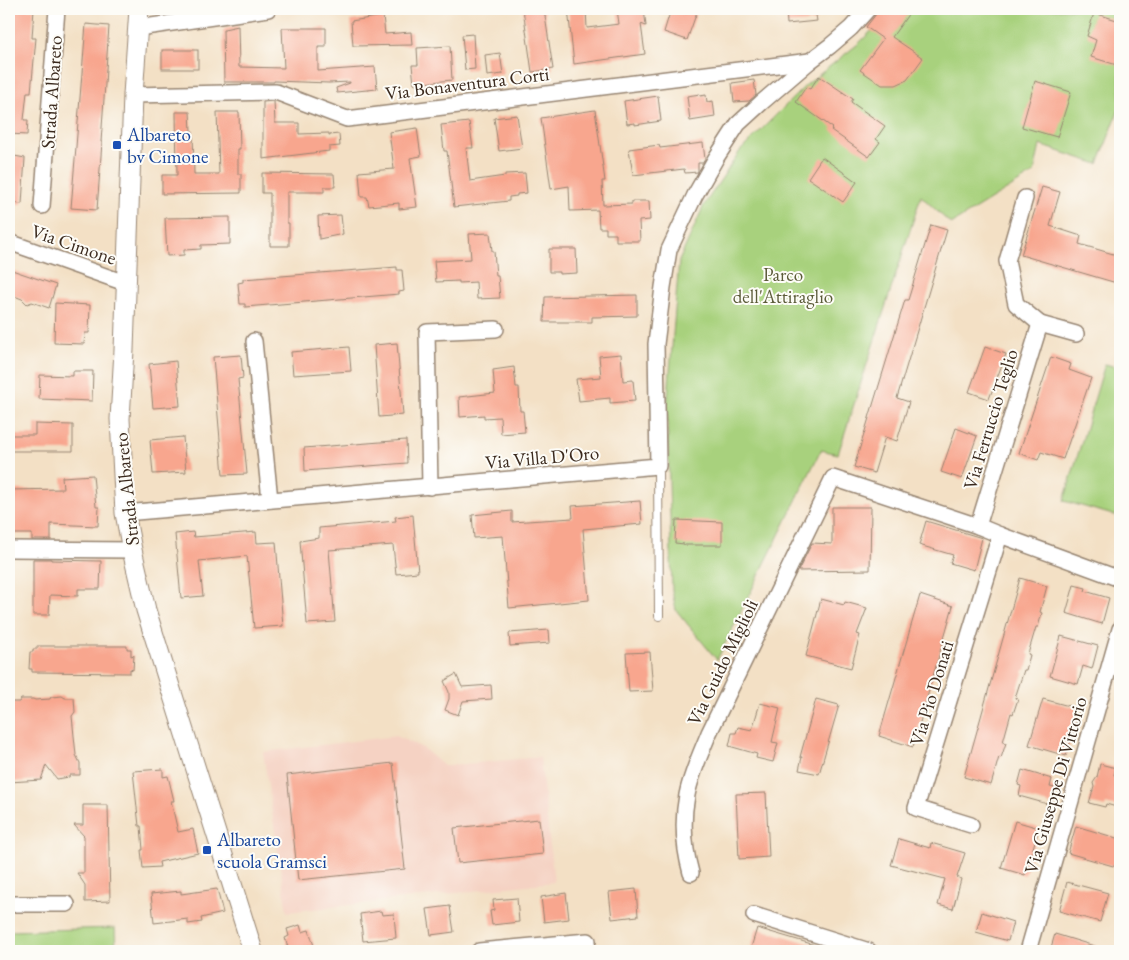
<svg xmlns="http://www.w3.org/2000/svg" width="1129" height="960" font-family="'EB Garamond',serif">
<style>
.built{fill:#f5d2c3}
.green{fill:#a8d17d;stroke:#727e4e}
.building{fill:#f8a68e}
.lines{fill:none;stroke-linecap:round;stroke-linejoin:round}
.service-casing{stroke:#978572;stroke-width:10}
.minor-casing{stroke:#978572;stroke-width:18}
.tertiary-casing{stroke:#978572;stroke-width:21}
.service{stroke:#fff;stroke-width:8}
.minor{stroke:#fff;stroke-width:15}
.tertiary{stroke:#fff;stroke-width:19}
.transit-dot{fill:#1a4fb4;stroke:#fdfcf7;stroke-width:2}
.labels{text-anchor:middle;stroke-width:4;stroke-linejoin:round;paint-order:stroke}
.street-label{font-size:19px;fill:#3b2a1e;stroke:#fdfcf7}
.transit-label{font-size:19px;fill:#164399;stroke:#fdfcf7;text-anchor:start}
.park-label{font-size:19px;fill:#5c5c3a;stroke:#fdfcf7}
</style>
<rect width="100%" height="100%" fill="#fdfcf7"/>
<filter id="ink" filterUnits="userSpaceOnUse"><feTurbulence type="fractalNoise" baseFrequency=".02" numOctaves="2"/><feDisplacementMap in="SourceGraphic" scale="10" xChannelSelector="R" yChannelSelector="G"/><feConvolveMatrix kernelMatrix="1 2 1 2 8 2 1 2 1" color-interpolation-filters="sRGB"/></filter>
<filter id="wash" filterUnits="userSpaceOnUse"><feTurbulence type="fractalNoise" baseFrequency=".0096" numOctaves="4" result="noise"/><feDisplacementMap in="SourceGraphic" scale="20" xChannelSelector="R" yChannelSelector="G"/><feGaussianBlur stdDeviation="1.12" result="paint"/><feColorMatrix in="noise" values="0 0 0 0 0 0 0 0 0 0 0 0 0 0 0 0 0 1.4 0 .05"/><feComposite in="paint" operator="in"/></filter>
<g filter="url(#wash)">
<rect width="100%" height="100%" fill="#f3e0c5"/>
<path class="built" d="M396,736L423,748L444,766L540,757L554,882L287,912L263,752Z"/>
<g class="green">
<path d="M894,9H1120V107L1098,164L1040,145L1034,173L951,224L921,196L838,454L821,450L717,660L676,610L672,591L667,408L679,261L704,205L740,151L805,86L858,44Z"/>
<path d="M1105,364L1120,368V517L1064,501Z"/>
<path d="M115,928L116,951H9V931Z"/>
</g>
<g id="blocks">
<g class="building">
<path d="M9,9H34L32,38H36L31,92H27L24,120H28L27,135L9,134Z"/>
<path d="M523,9H544L553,69L532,72Z"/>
<path d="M568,9H586L587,28L619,24L617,9H644L646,26L641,24L645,54L574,64Z"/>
<path d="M671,9H698L687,40L664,32Z"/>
<path d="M786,9H815L817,21L787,24Z"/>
<path d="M880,9H912L892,37L923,58L907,80L896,85H882L860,70L883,39L866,27Z"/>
<path d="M1094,13L1120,21V66L1091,57L1096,40L1087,36Z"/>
<path d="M383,16L385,34L411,32L412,45L353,46L351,21Z"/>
<path d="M86,24L109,26L101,142H102L97,210L71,208Z"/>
<path d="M238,26L239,67L284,68L282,28H326V47H318V71L375,67L377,89L337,93L336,88L350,83V82L329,83L274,81V82H224L223,30H225L224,29Z"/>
<path d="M473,34L475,69L465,70L462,35Z"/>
<path d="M450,46L452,80L414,84L412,65H418L417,48Z"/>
<rect x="162" y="50" width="36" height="19"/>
<path d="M500,53L503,74L487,76L485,55Z"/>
<path d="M819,76L853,99L851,102L885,126L876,139L880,142L869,157L831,130L833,128L796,102L806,87L810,89Z"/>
<path d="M754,80L756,95L749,101L734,102L732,83Z"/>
<path d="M1035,81L1071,92L1057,137L1022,127Z"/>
<path d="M700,94V96L706,95L707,102L713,101L715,117L690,121L687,96Z"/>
<path d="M658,96L661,121L635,125V123L627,124L624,101Z"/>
<path d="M274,101L275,123H299V134L329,133V135L339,134L340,146L329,147V151L263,159V102Z"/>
<path d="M595,110L605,181H602L603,205L632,204V201H649L650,220L639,221L640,241H616V234H606V228H599L598,210L570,211L569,186L551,189L541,118Z"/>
<path d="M176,112H190L191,131H193L194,174H219L217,112H239L240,149H238V174H241V193L162,194V175H177Z"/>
<path d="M517,115L522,148L499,151L494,118Z"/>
<path d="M469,122L473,148H466L470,181L505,176V174L525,173L527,193L517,194V196L509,197V201L454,207L447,151H444L441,125Z"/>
<path d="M417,128L421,156L410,158L417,207L399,209V203L369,206L367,197H361L359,172L394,169L389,132Z"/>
<path d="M703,143L705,159L703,163H698V172L685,173L684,169L633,175L629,149L659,145L660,148Z"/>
<path d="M9,155L25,158L22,204L9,203Z"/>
<path d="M822,157L857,182L843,202L808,178Z"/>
<path d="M262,173L334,174L335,187H324V192H287V223H289V246H270V193H262Z"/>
<path d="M1042,187L1060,192L1050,226L1081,236L1079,244L1120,256V284L1021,255Z"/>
<path d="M341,215L343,234L319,239L318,216Z"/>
<path d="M230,217V244L201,245V249L184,250V255L167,256L165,218Z"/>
<path d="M931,225L947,230L897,398L909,402L897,441L885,437L874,473L854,467L905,300H908Z"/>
<path d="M490,233L492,251H494L496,276H498L500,298L477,299L476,282L459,283V281L436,282L434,261L471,259L469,234Z"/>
<path d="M549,249H576L577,273L559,274V272H549Z"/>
<path d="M397,267V270H402L404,291L399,292V294L245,307V304H240L238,283L243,282V279Z"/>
<path d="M9,269L56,285L49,308L32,302L27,304L22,299L9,294Z"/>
<path d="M637,295V316L592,317V322H544L545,297Z"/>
<path d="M55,303L90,305L89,333H85L84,344L54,343Z"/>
<path d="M397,343L403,415L379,417L374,345Z"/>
<path d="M349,347L351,371L293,375L291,352Z"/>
<path d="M985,347L1006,354L989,399L969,392Z"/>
<path d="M621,354L623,381L633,380L635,401L610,403V398L579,401L576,379L601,377L599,356Z"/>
<path d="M241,355L243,378L238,379L247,474L223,475L213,357Z"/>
<path d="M1051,357L1071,364L1069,370L1091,378L1063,459L1041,452L1038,460L1019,453Z"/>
<path d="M176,361L180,406L153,408L149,364Z"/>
<path d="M514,367L516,387H519L520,411H523L525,432L501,434L500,417L484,418V415L460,417L459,397L495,393L493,370Z"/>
<path d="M73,371H93L92,401L39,399L40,375L73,376Z"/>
<path d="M35,424L73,425V451H9V435H35Z"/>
<path d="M956,428L977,436L962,479L941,472Z"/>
<path d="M183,437L186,472L153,474L150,440Z"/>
<path d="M406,440L407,463L305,471L304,448Z"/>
<path d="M93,475L96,507H99L98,526L51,524V540H32V534H9V490L63,489L62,477Z"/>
<path d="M640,501L642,524L583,529L589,600L509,608L503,536L474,538L472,515L512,511V522L573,518L572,506Z"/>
<path d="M832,507H871L870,570L798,571L812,543L832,544Z"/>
<path d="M413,515L418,572L396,574L393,545L329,550L335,622L307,624L300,541L319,538V528L396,521L395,517Z"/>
<path d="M676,520L722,522V545H684V544L675,543Z"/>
<path d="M926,521L982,538L974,570L950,563L953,555L919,545Z"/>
<path d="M193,532L194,537L256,532L257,543L276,542L283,626L254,628L247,556L199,561L203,596L181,598L175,534Z"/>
<path d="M33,559H51V560L101,561L100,589H78V596L50,595L49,615H33Z"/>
<path d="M1020,578L1047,586L1040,612L1042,613L1038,627H1036L1028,654L1030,655L1026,670H1024L1015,698L1018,699L1013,714L1011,713L1003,742L1006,743L1001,758L999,757L991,785L964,777Z"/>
<path d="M1074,585L1086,588L1085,591L1109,598L1102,624L1066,613Z"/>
<path d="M920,595L953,606L913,747L879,736Z"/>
<path d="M821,599L844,605L845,602L867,608L857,634L860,635L851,668L806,656Z"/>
<path d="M549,630L550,643L510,646L509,633Z"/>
<path d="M1061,636L1098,646L1092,669L1083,666L1078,684L1050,676Z"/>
<path d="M37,646H127V649H131V656L134,655L133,670L130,669V673L32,672V669H29L30,652H33V649H37Z"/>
<path d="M650,652L653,691L629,692L626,653Z"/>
<path d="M456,674L462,687L491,685L492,699L463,701L458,715L445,710L449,699V692L444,681Z"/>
<path d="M62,696L65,698H74L75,712L72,716L74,736L76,755L80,763V775H70L69,777L57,779L46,765L41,780L9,782V702H19L21,699H33L35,700L50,699L51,697Z"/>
<path d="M816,699L839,705L819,774L799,770L802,757H800Z"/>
<path d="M1043,699L1080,709L1066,756L1029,745Z"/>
<path d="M760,703L780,708L772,742L778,743L773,762L756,758L757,754L729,746L732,733H736L738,727L752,730Z"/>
<path d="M393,763L405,869L298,880L287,775Z"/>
<path d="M1100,764L1116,768L1114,775L1120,777V808L1106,804L1105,807L1089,803L1094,787L1093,783L1097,777Z"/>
<path d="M163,769V777L168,776L174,801H171L178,832L193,829L198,853L159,862L160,867L143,868L141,850H143L141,826H139L133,771Z"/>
<path d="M1022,770L1052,779L1050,787L1055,788L1051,805L1019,796L1021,786L1018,785Z"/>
<path d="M766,793L769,857L739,859L736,794Z"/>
<path d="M83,805H108L110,901L85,902V885L77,873H84V836L74,825H83Z"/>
<path d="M539,819L543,854L458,863L454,828Z"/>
<path d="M1015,821L1039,828L1025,875L1001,868Z"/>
<path d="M1076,826L1120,839V868L1068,853Z"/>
<path d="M899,839L930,848L931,843L965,853L957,877L961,879L953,909L938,905L945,879L891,865Z"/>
<path d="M1067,882L1108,893L1100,922L1059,911Z"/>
<path d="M217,889L223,913L201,918L202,922L188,924V919L154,923L151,894L181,891V894Z"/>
<path d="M636,889L638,916L612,919L609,892Z"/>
<path d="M566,893L569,919L544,922L541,897Z"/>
<path d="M517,898L519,922L492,925L490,911L494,910L493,900Z"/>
<path d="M450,906L454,932L431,935L427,909Z"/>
<path d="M381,911L382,915L394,914L396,938L363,941L360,914Z"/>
<path d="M982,912L1013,922L1008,941L976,932Z"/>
<path d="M300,925L302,932L309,930L314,946L311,947L312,951H289L285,938L289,936L287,929Z"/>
<path d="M757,928L825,948V951H750Z"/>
<path d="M1055,934L1101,948L1100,951H1050Z"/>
</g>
</g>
</g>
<g filter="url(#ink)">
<use href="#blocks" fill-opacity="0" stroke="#978572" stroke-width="1"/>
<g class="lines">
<defs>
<path id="service" d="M658,466L659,616"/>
<g id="minor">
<path d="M138,28L268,9"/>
<path d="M133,95L276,92L347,119L810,61"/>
<path d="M1025,198L1007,261L1016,304L1040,324"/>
<path d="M42,206L57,9"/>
<path d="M9,242L125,283"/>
<path d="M254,341L270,500"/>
<path d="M430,487L427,332L496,329"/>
<path d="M125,513L658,466L656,344L663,287L669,250L695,195L716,158L738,124L761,103L810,61L830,46L851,28L868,9"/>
<path d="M978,526L1040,324L1076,334"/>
<path d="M9,549L132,550"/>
<path d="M971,825L916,808L1000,535"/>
<path d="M691,873C684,848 682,821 687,795C691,774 701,753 709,733L833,478L978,526L1000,535L1120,579"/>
<path d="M9,904H67"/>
<path d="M754,915L869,951"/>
<path d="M479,951L588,941"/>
<path d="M1028,951L1120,629"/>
</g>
<path id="tertiary" d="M139,9L133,95L124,350L120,419L125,513L132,550L146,610L253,951"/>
</defs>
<use href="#service" class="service-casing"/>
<use href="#minor" class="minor-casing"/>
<use href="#tertiary" class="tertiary-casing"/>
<use href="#service" class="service"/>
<use href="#minor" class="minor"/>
<use href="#tertiary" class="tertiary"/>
</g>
</g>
<g class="transit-dot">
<rect x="112" y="140" width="10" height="10" rx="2.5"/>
<rect x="202" y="845" width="10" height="10" rx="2.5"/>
</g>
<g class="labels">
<g class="street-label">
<text transform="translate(467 83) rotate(-7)" y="7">Via Bonaventura Corti</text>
<text transform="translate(51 92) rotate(-86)" y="7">Strada Albareto</text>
<text transform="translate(74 244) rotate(19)" y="7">Via Cimone</text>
<text transform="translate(990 419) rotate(-73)" y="7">Via Ferruccio Teglio</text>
<text transform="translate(542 457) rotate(-5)" y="7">Via Villa D'Oro</text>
<text transform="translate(126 489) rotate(-96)" y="7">Strada Albareto</text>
<text transform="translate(722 662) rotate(-64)" y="7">Via Guido Miglioli</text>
<text transform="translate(931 693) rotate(-73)" y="7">Via Pio Donati</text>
<text transform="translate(1055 785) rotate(-74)" y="7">Via Giuseppe Di Vittorio</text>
</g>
<g class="transit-label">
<text x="127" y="141">Albareto<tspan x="127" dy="22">bv Cimone</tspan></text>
<text x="217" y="846">Albareto<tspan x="217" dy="22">scuola Gramsci</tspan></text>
</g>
<g class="park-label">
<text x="783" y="281">Parco<tspan x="783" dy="22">dell'Attiraglio</tspan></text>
</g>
</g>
<rect width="1129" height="960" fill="none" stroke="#fdfcf7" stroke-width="30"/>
</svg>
